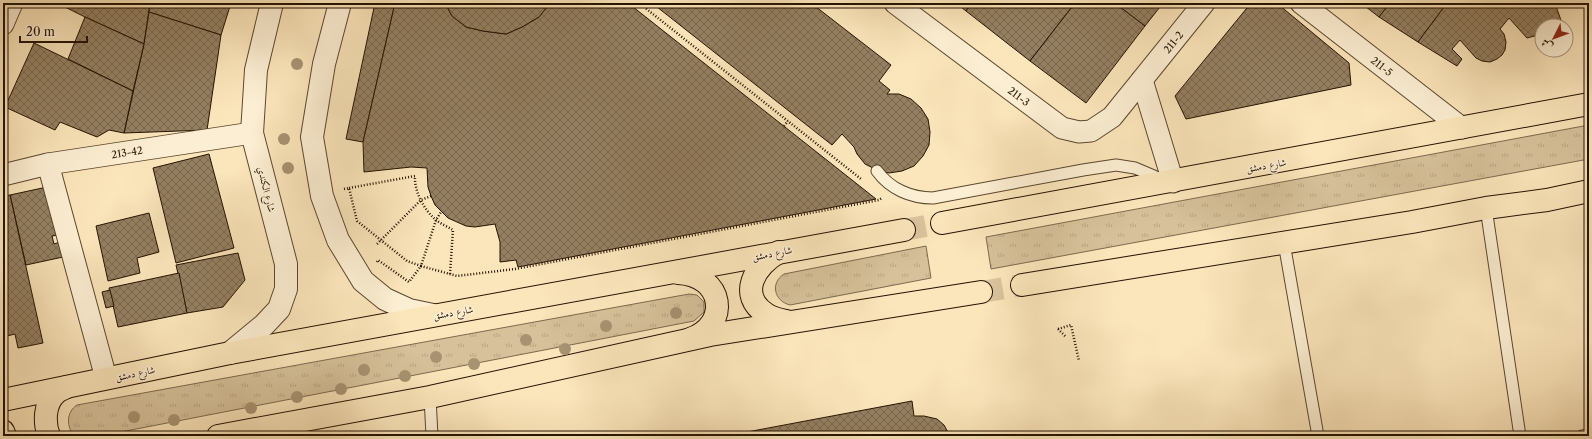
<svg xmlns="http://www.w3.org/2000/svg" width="1592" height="439" font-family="'Libre Caslon Text',Amiri,serif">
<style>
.grass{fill:url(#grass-tufts);stroke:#7d6a4d}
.building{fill:url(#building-cross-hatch);stroke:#241200}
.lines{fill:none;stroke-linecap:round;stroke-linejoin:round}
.primary-tunnel{stroke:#dbc59e;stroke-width:22;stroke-dasharray:22 11;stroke-linecap:butt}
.service-casing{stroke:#5a472e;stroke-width:13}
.minor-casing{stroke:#5a472e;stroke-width:23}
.tertiary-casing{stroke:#5a472e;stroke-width:24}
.primary-casing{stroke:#241200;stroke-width:24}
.path{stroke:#241200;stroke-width:2.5;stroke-dasharray:1 2;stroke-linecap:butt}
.service{stroke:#fceed2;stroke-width:11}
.minor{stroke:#fceed2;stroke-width:21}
.tertiary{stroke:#fceed2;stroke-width:22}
.primary{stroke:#fbe5ba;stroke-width:22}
.tree{fill:#a79271}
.labels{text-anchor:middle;stroke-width:3;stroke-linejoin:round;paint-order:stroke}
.street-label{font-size:10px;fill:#241200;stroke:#fceed2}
</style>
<defs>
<pattern id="grass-tufts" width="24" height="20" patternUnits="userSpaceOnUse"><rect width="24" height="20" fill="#d6c19a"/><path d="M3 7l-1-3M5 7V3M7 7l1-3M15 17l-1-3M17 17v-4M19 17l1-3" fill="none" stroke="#b8a583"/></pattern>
<pattern id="building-cross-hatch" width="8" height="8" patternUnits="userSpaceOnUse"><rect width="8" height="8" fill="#948061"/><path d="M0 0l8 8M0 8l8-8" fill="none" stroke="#79674e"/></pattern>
</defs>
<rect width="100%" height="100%" fill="#fbe5ba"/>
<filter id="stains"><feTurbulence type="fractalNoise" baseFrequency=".005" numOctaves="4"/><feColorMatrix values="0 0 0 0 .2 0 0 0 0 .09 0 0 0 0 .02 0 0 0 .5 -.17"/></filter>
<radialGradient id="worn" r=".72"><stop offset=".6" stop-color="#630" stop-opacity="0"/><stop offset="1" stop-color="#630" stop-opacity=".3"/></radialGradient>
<g class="grass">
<path d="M1589,125V159L991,269L986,237Z"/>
<path d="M926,246L931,278L790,305C774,301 770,283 784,274Z"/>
<path d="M689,294L697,295L704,302V312L694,321L100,436H75C66,428 66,412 77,405Z"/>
</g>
<g class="building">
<path d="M57,3H150L144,44L85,17Z"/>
<path d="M150,3H231L221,35L149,12Z"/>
<path d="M375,3H395L363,142L346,139Z"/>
<path d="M395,3H445L452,16L466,27L483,31L506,34L522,27L539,17L550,3H628L876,199L518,267L516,260L500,262V242L495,224L475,227L466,226L448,218L435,205L431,196L428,187L427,168L411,167L364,172L363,142Z"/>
<path d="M445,3H550L539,17L522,27L506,34L483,31L466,27L452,16Z"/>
<path d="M652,3H811L891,65L879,81L890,90L887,94H899L911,99L921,108L928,119L930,132L929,145L923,156L914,166L902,171L889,173L877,170L865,164L857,154L854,147L842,134L832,145Z"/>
<path d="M956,3H972L966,11Z"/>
<path d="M972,3H1075L1030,61L966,11Z"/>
<path d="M1075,3H1115L1145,26L1086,103L1030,61Z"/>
<path d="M1115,3H1163L1145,26Z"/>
<path d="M1251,3H1275L1279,5L1349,63L1351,85L1186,119L1175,96Z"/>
<path d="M1361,3H1390L1379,17Z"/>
<path d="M1390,3H1447L1418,42L1379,17Z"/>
<path d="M1447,3H1554L1556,6L1563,26H1542V34L1527,38L1509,18L1500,29L1504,34L1506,42L1505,50L1502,55L1497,59L1490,62L1482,61L1476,58L1460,40L1452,49L1462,59L1457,66L1418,42Z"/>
<path d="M149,12L221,35L207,130L124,133L144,44Z"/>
<path d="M85,17L144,44L133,91L68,59Z"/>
<path d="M34,43L133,91L124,133L109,130L97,137L60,122L55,130L5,107Z"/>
<path d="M209,154L234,248L176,263L153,168Z"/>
<path d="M47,187L58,235L52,236L54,244L60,242L63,257L26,265L10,195Z"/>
<path d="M10,195L43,343L18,348L15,334L3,337V196Z"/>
<path d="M149,213L159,252L137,258L140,273L108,281L96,226Z"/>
<path d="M238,253L245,280L223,307L187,313L176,265Z"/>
<path d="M179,273L187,313L118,327L109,288Z"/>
<path d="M110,290L114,306L106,308L102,292Z"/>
<path d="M912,401L914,416H924L937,419L944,425L950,436L731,435Z"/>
</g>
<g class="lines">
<g class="primary-tunnel">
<path d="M904,230L942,223"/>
<path d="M981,292L1022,285"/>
</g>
<defs>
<g id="service">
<path d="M877,171C890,189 911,198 933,198L1083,170L1116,165L1135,168L1161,179"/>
<path d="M1486,208L1520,436"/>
<path d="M1284,243L1318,436"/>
<path d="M430,397L432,436"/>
<path d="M1582,436L1589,435"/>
</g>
<g id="minor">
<path d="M895,3L1062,128L1079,132L1091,131L1112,117L1204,3"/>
<path d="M1301,3L1462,128"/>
<path d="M3,24L12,3"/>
<path d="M1142,80L1173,182"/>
<path d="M48,164L106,378"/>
<path d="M3,175L48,164L252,133"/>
</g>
<g id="tertiary">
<path d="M340,3L324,64L312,137L322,196L338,240L363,281L385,299L409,310L433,315"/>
<path d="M230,353L264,325L279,309L286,289V264L252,133L256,70L272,3"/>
</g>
<g id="primary">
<path d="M942,223L1589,104"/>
<path d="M779,252C755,265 737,295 766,314C773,319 782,320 790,322"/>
<path d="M678,273C724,275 731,325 690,339"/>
<path d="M1022,285L1412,222L1486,208L1547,200L1589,191"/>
<path d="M3,400L230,353L904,230"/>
<path d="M3,431L5,436"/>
<path d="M49,436C44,423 44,403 56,393C59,390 63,389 67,387"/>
<path d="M218,436L430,397L710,335L981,292"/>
</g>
</defs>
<use href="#service" class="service-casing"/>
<use href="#minor" class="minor-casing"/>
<use href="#tertiary" class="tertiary-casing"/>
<use href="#primary" class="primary-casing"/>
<g class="path">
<path d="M639,3L861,179"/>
<path d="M784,126L788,121"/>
<path d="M349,188L415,176C414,191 424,210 436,220C441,224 448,227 453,230L450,274"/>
<path d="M344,189L349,188L357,221L407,261L421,266L436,220L441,212"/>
<path d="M377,244L421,200L431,196"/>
<path d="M377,262L378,260L409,282L421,266L457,276L515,269L879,200L882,198"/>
<path d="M1058,329L1071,325L1079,361"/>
<path d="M1058,329L1066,337"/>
</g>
<use href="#service" class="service"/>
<use href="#minor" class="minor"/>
<use href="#tertiary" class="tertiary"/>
<use href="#primary" class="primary"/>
</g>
<g class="tree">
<circle cx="297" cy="64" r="6"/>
<circle cx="284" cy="139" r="6"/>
<circle cx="288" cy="168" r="6"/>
<circle cx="676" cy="313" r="6"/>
<circle cx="606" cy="326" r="6"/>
<circle cx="526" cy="340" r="6"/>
<circle cx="565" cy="349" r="6"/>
<circle cx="436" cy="357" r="6"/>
<circle cx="474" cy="364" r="6"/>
<circle cx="364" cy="370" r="6"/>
<circle cx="405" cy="376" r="6"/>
<circle cx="341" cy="389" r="6"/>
<circle cx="297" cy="397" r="6"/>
<circle cx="251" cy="408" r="6"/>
<circle cx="134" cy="417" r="6"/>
<circle cx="174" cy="420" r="6"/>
</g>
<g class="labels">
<g class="street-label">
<text transform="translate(1173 42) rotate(-51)" y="4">211-2</text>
<text transform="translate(1382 66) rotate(38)" y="4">211-5</text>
<text transform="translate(1019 96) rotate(37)" y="4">211-3</text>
<text transform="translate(127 152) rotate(-9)" y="4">213-42</text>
<text transform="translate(1266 165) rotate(-10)" y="4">شارع دمشق</text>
<text transform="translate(267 189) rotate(76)" y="4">شارع الكندي</text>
<text transform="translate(772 253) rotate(-11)" y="4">شارع دمشق</text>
<text transform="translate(453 312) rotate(-10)" y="4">شارع دمشق</text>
<text transform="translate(135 373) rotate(-12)" y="4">شارع دمشق</text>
</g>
</g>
<rect width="1592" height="439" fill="none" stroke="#fbe5ba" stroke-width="16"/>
<rect x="4" y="4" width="1584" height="431" fill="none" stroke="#241200" stroke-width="2"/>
<rect x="8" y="8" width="1576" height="423" fill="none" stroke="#241200"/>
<g transform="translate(1554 38) rotate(228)"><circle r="19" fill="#fceed2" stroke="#a6967e"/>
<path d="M0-3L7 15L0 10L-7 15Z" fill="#8f2418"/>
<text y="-6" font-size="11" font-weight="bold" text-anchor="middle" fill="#241200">ش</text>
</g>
<path d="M20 36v6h67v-6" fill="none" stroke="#241200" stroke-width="2"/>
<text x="26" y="36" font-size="12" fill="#241200" stroke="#fceed2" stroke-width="3" paint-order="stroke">20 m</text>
<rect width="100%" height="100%" filter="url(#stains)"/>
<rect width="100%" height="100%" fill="url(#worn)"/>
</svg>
